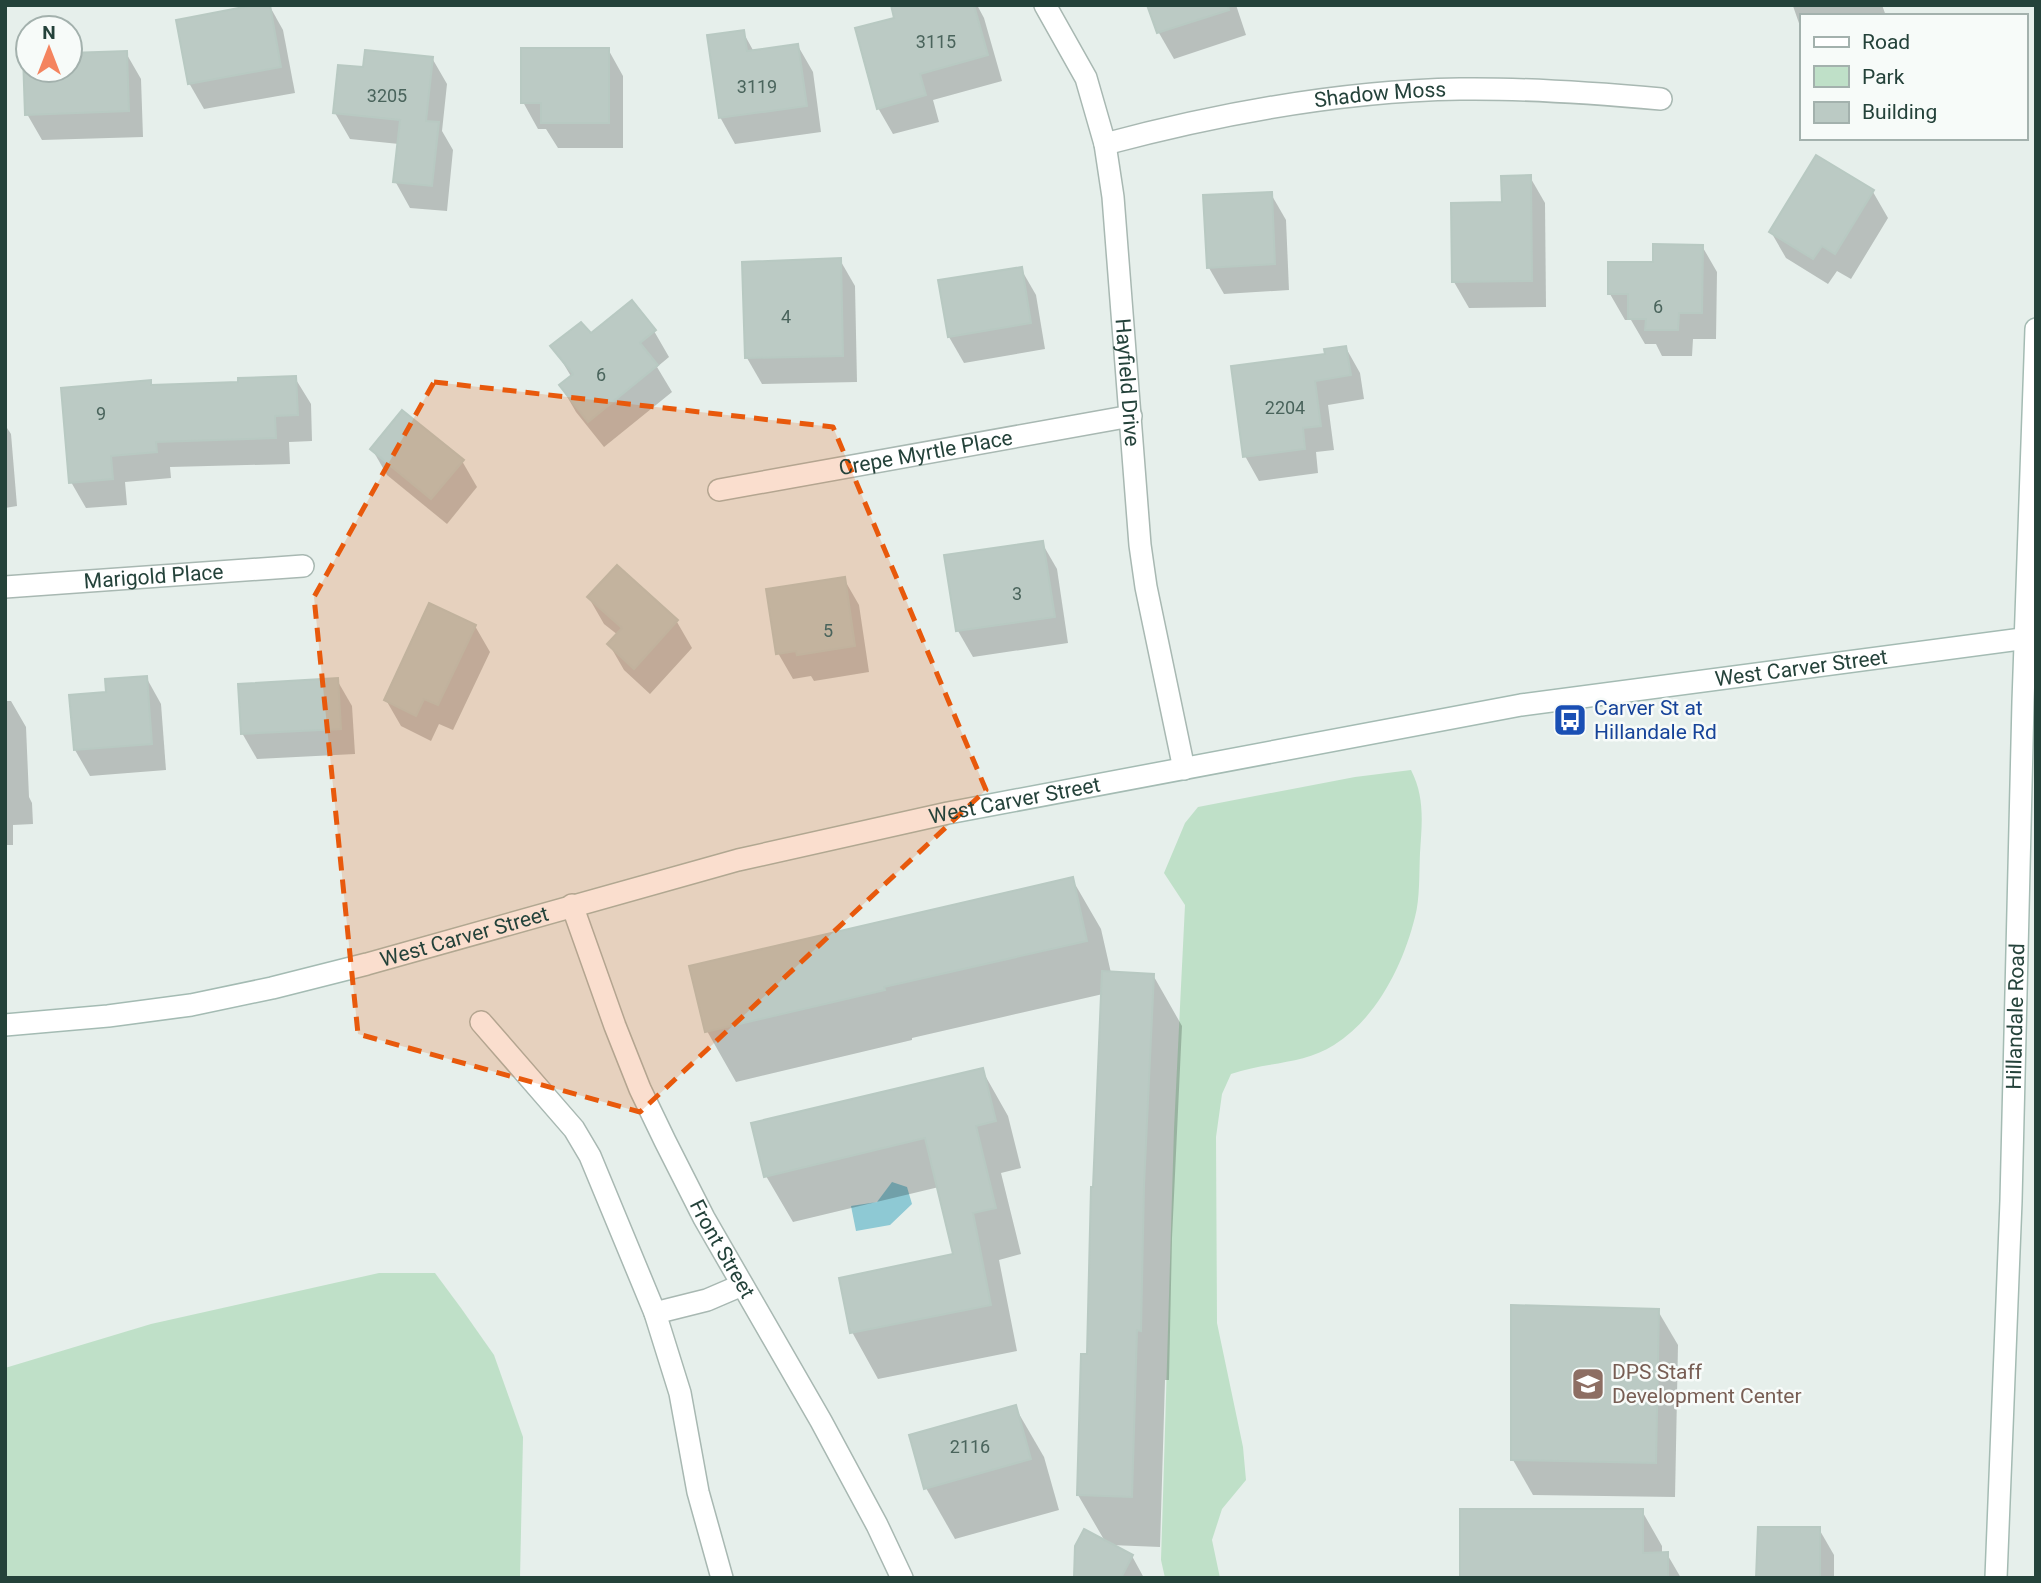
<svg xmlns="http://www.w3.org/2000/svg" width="2041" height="1583" font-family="Roboto,sans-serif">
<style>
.green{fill:#bfe0c8}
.water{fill:#8ec9d4}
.shadow{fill:#0003}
.building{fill:#bbcac4;stroke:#b8c9c2;stroke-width:2}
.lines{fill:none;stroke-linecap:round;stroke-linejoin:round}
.street-casing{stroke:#a8b8b2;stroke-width:24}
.secondary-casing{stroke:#a4bbb3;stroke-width:24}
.street{stroke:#fff;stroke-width:21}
.secondary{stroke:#fff;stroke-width:21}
.marked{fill:#e8590c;fill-opacity:0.2;stroke:#e8590c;stroke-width:5;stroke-dasharray:14 9;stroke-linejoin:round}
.labels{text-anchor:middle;stroke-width:5;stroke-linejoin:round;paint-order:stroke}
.number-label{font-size:18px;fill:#4a645c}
.street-label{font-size:21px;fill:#24423a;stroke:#f7fbf9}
.transit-label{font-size:21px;fill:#164399;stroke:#f7fbf9;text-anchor:start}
.education-label{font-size:21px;fill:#785e54;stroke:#f7fbf9;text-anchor:start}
</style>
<rect width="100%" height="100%" fill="#e6efeb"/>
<g class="green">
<path d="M1411,770C1425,797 1422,823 1420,853C1419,874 1420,898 1415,917C1403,965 1377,1018 1334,1045C1303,1065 1264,1062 1231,1074L1222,1094L1216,1137L1217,1323L1243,1447L1246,1480L1222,1509L1212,1540L1220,1578H1165L1161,1560L1163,1496L1174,1129L1185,905L1164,873L1185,823L1198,807L1355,777Z"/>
<path d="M379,1273H435L461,1308L494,1355L523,1437L520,1578H5V1368L151,1324Z"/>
</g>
<path class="water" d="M892,1182L907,1187L912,1204L890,1225L856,1231L851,1206L877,1202Z"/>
<g class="shadow">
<path d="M269,5L283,30L295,93L204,109L189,83Z"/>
<path d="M893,5H977L984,18L1002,81L933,100L939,122L893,134L878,108L897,19Z"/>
<path d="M1149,5H1236L1246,35L1174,59L1159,33Z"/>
<path d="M1882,5L1886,16H1801V29L1793,6Z"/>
<path d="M743,32L754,52L798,46L813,72L821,132L735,144L720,117Z"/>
<path d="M608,49L623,76V148H558L546,129H538L523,102Z"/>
<path d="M126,53L141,79L143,137L42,140L27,114L28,57V70H70V55Z"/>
<path d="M432,58L447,84L442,131L453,150L447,211L410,208L395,181L399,144L350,139L335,113L365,69Z"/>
<path d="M1530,177L1545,203L1546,307L1469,308L1454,282L1503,204Z"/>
<path d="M1873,192L1888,218L1851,279L1837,271L1828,284L1786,258L1771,232Z"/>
<path d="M1271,194L1286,220L1289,290L1224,294L1209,268Z"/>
<path d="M1702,246L1717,272L1716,339H1693L1692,356H1662L1656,344H1645L1631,320H1625L1610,294L1655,264Z"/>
<path d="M840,260L855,286L857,382L762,384L747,358Z"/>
<path d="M1021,269L1036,295L1045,349L964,363L949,337Z"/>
<path d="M654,331L669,357L657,367L672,392L604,447L576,412L561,386L572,378L553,346L590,335Z"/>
<path d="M1346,348L1360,373L1364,399L1328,405L1334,450L1316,452L1318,473L1259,481L1245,456L1327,356Z"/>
<path d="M295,378L311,404L312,441L289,442L290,464L170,467L171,478L125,482L127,505L86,508L71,482L150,382L152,386L240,384Z"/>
<path d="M5,425L11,434L17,506L5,508Z"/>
<path d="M372,449L462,461L477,487L447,524L387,475Z"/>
<path d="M1042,543L1057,569L1068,643L973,657L958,631Z"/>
<path d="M617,568L677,622L692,648L650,694L624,670L609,644L618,635L604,624L589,598Z"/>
<path d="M844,579L859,605L869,672L814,681L811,676L793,679L778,653Z"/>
<path d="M475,626L490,652L453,730L439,724L431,741L401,726L386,700Z"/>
<path d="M146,677L161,704L166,770L90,776L75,750L108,693Z"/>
<path d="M337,680L352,706L355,754L257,759L242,733Z"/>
<path d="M5,701H11L26,727L29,797L32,803L33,824L13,825V845H5Z"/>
<path d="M1072,879L1101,929L1111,973L1153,975L1182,1026L1172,1238L1169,1380H1165L1160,1547L1111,1545L1132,1556L1144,1578H1076L1106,1543L1078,1495L1088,1356L1103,994L912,1038V1040L736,1082L707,1031Z"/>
<path d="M982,1070L1008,1116L1021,1168L1001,1173L1021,1254L999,1260L1017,1351L878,1379L852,1332L956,1256L939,1187L793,1222L766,1176Z"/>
<path d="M1658,1311L1678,1345L1675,1497L1533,1495L1513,1460Z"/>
<path d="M1015,1407L1044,1457L1059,1510L955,1539L926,1488Z"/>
<path d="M1642,1511L1662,1546V1554H1667L1681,1578H1461Z"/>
<path d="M1819,1529L1834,1555V1578H1758Z"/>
</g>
<g class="building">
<path d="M254,5H270L281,67L188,84L176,20Z"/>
<path d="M891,5H974L988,55L920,74L926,95L877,109L855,28L894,18Z"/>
<path d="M1147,5H1228L1229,10L1157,33Z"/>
<path d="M744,30L747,51L798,44L807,106L719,118L707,35Z"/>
<path d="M521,48H609V123H541V103H521Z"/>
<path d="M365,50L433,57L426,121L439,122L432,186L393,182L400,120L333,113L338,65L363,67Z"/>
<path d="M127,51L129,111L25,115L23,55H28V70H70V53Z"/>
<path d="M1816,155L1874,190L1835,254L1822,246L1813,259L1769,232Z"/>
<path d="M1531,175L1532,281L1452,282L1451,203L1502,202L1501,176Z"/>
<path d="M1272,192L1275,264L1207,268L1203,195Z"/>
<path d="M1653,244L1703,245L1702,313H1679L1678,330H1645L1646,319H1628V294H1608V262H1653Z"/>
<path d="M841,258L843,356L745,358L742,262Z"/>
<path d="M1022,267L1031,323L948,337L938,280Z"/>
<path d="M632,300L656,330L640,343L658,365L588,422L559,385L573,374L550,346L581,322L591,333Z"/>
<path d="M1346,346L1351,375L1315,381L1321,426L1303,428L1305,449L1243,457L1231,366L1325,354L1324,349Z"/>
<path d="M296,376L298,415L275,416L276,438L156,442L157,452L111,456L113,479L69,483L61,388L151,380V385L238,382V378Z"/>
<path d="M402,410L464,460L431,499L370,449Z"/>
<path d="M1043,541L1055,617L956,631L944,555Z"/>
<path d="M617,565L678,620L634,669L607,644L622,628L587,597Z"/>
<path d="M845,577L855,646L797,655L796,651L776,654L766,589Z"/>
<path d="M429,603L476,625L438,705L424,699L416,716L384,700Z"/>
<path d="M147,676L152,744L74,750L69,695L106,692L105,679Z"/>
<path d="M338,678L341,729L241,734L238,684Z"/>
<path d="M1073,877L1087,941L884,987L885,990L705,1032L689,966Z"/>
<path d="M1102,971L1154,974L1144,1186L1141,1331L1137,1330L1132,1497L1077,1495L1081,1354H1087L1091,1187H1093Z"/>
<path d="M983,1068L996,1121L976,1126L996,1208L973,1213L991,1305L850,1333L839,1278L953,1254L925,1138L764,1177L751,1123Z"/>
<path d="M1511,1305L1659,1309L1656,1463L1511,1460Z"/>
<path d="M1016,1405L1031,1459L924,1489L909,1435Z"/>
<path d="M1460,1509H1643V1553L1668,1552V1578H1460Z"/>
<path d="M1758,1527H1820V1578H1756Z"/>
<path d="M1084,1529L1133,1555L1121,1578H1074L1075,1546Z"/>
</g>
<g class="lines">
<defs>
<g id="street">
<path id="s1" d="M1045,5L1086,78L1105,144L1113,197L1140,545L1146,587L1184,769"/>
<path id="s2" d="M1105,144C1221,113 1339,91 1460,89C1528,88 1594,93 1661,99"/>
<path id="s3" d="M719,490L1131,416"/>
<path id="s4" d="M5,587L303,566"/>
<path id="s5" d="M572,905L615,1026L640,1089L665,1141L704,1218L821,1421L877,1525L902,1578"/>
<path d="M481,1022L574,1129L590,1156L655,1313L680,1393L698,1492L722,1578"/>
<path d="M655,1313L707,1300L742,1285"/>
</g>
<g id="secondary">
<path id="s6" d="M5,1025L108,1016L191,1005L272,988L367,964L738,860L948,813L1521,705L2036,637"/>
<path id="s7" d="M1996,1578L2011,1201L2023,702L2036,329"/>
</g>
</defs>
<use href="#street" class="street-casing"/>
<use href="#secondary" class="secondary-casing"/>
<use href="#street" class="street"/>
<use href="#secondary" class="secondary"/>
</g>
<path class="marked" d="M434,382L833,427L986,790L640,1112L358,1034L314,597Z"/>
<defs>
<symbol id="bus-square" viewBox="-11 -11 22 22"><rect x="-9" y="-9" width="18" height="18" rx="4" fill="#1a4fb4" stroke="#f7fbf9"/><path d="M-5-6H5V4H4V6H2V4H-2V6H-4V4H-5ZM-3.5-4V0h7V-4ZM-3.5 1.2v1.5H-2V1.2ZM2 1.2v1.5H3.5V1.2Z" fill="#fff"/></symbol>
<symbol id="school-square" viewBox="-11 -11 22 22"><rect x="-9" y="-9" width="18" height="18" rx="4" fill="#8d6e63" stroke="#f7fbf9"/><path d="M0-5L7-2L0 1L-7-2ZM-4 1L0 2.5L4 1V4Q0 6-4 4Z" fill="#fff"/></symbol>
</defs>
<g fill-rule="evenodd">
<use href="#bus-square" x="1551" y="701" width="38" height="38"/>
<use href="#school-square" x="1569" y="1365" width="38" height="38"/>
</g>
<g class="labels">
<g class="number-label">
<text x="936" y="48">3115</text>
<text x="757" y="93">3119</text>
<text x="387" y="102">3205</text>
<text x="1658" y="313">6</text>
<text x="786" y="323">4</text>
<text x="601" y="381">6</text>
<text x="1285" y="414">2204</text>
<text x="101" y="420">9</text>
<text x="1017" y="600">3</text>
<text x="828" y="637">5</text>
<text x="970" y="1453">2116</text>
</g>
<g class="street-label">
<text dy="7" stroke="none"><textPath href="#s2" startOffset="280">Shadow Moss</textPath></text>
<text dy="7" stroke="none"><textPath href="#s1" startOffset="392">Hayfield Drive</textPath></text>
<text dy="7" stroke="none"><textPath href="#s3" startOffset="210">Crepe Myrtle Place</textPath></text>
<text dy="7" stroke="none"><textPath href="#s4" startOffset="149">Marigold Place</textPath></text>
<text dy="7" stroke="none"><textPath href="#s6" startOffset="1834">West Carver Street</textPath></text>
<text dy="7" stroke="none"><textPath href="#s6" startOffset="1036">West Carver Street</textPath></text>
<text dy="7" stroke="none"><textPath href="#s6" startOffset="469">West Carver Street</textPath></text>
<text dy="7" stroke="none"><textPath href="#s7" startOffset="562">Hillandale Road</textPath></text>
<text dy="7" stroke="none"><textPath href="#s5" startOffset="376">Front Street</textPath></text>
</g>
<g class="transit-label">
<text x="1594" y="715">Carver St at<tspan x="1594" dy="24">Hillandale Rd</tspan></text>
</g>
<g class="education-label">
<text x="1612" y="1379">DPS Staff<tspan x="1612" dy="24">Development Center</tspan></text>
</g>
</g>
<rect width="2041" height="1583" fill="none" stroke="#24423a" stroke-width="14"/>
<rect x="1800" y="14" width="228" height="126" fill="#f7fbf9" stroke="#a3b1ad" stroke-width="2"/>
<rect x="1814" y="37" width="35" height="10" fill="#ffffff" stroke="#a3b1ad" stroke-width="2"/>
<text x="1862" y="49" font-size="21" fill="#24423a">Road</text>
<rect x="1814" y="66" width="35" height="21" fill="#bfe0c8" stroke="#a3b1ad" stroke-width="2"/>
<text x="1862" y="84" font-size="21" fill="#24423a">Park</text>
<rect x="1814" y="102" width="35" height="21" fill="#bbcac4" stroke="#a3b1ad" stroke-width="2"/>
<text x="1862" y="119" font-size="21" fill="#24423a">Building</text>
<g transform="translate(49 49)"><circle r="33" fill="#f7fbf9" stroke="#a3b1ad" stroke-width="2"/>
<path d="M0-5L12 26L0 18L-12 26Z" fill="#f4845f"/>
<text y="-10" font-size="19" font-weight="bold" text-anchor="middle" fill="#24423a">N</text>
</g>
</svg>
